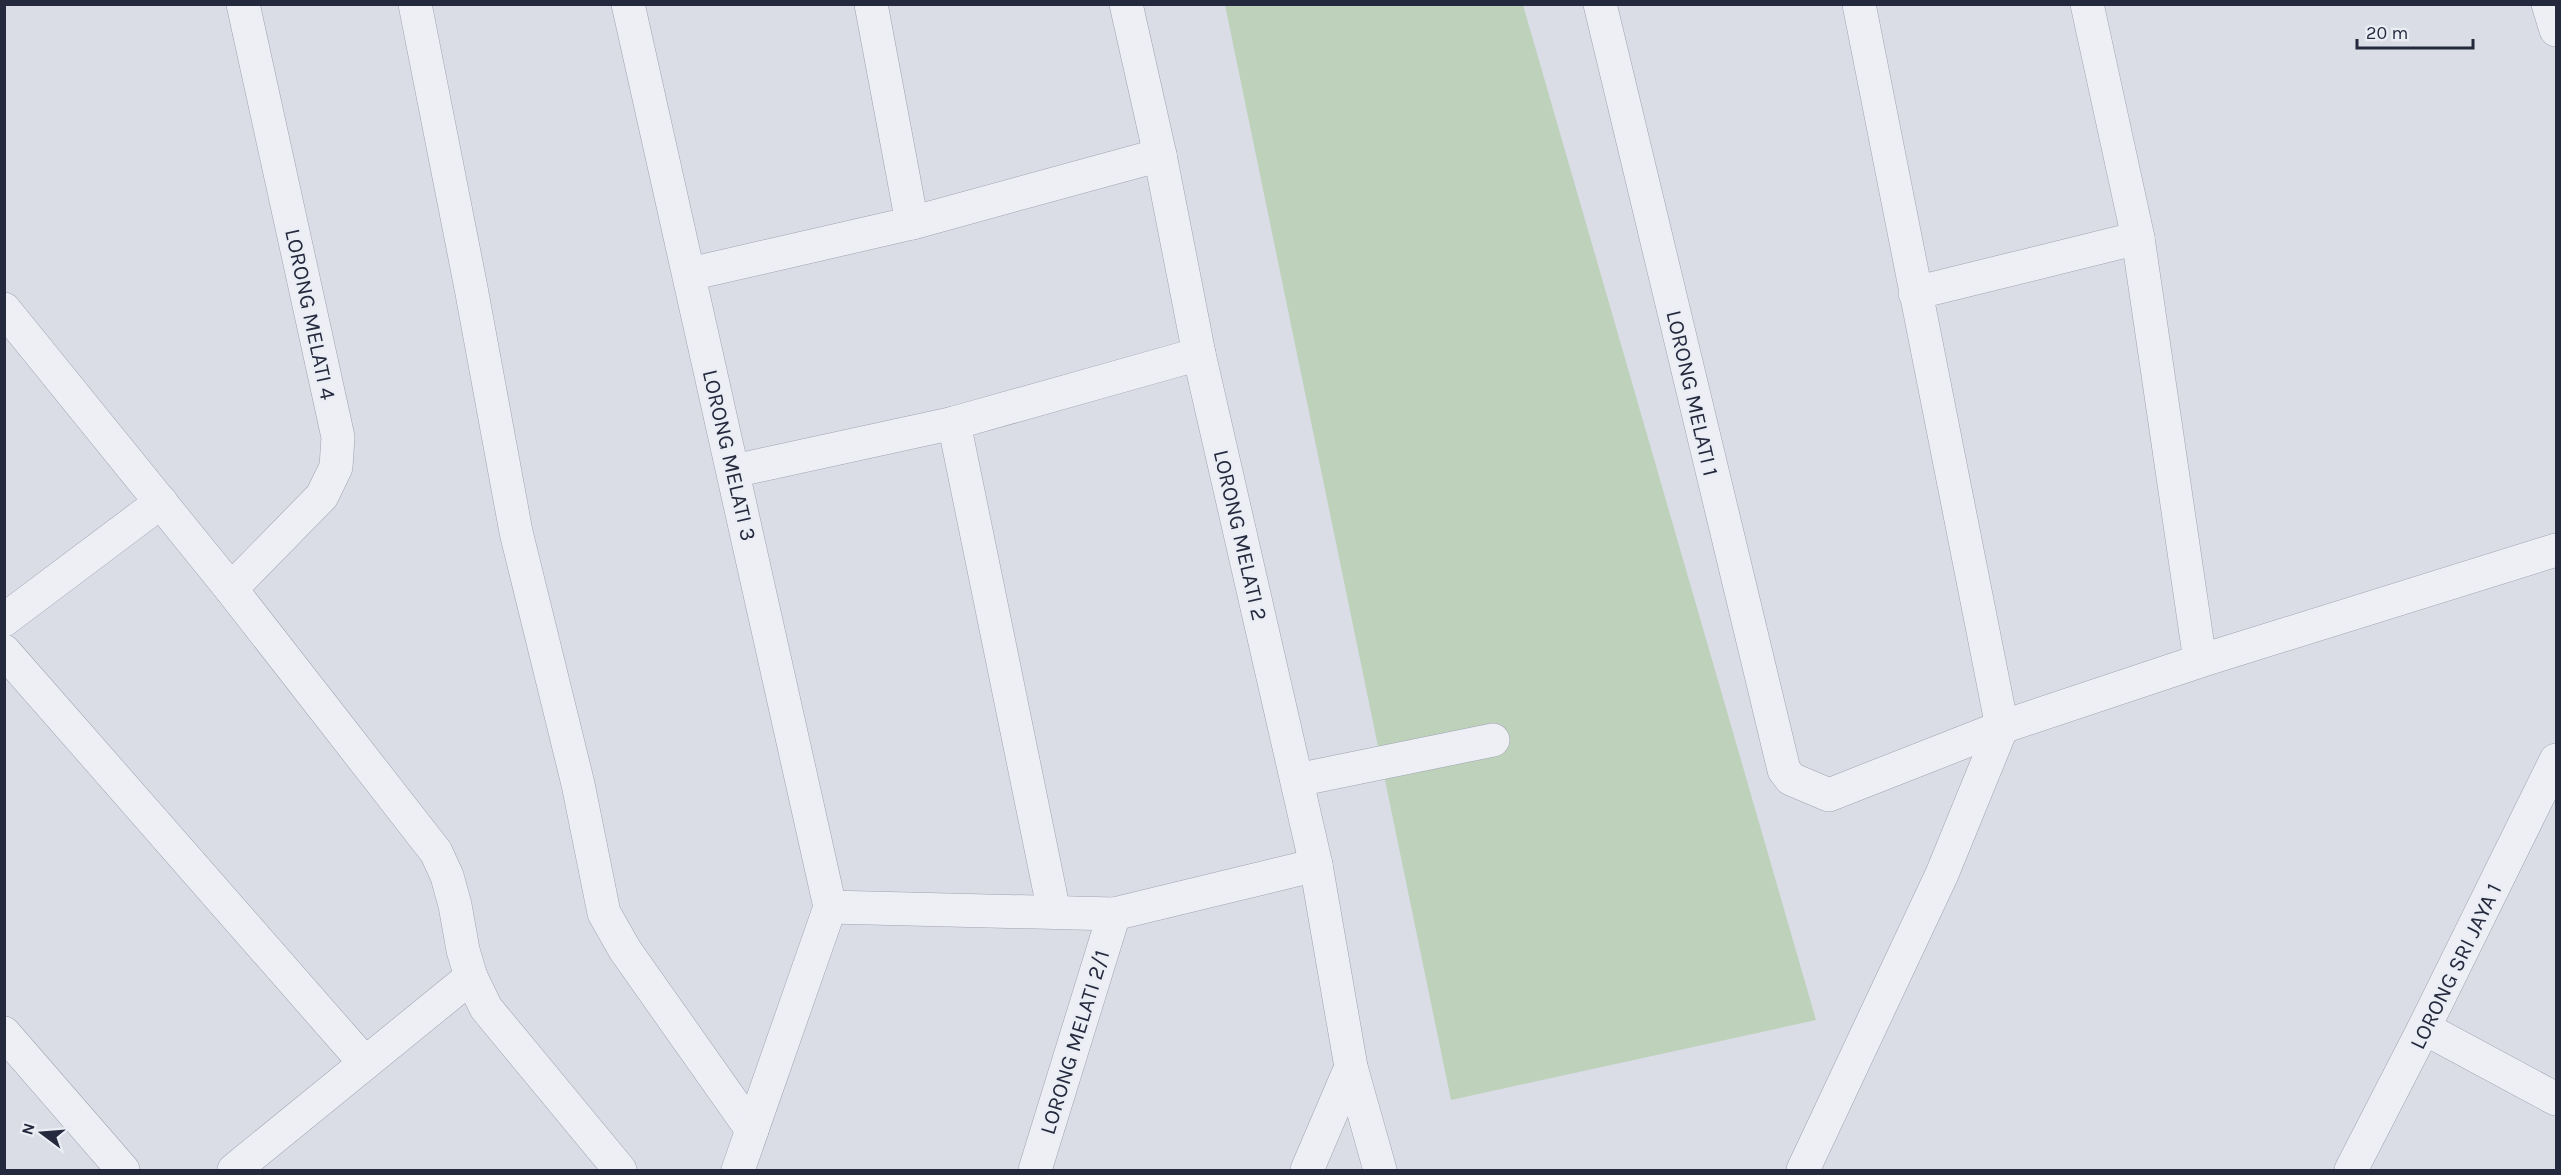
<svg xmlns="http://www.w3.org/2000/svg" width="2561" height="1175" font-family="Karla,sans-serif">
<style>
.green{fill:#bdd1bb}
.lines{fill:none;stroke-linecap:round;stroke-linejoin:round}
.minor-casing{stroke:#a0a3b0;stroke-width:34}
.minor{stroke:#edeff5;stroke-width:33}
.labels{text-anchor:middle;stroke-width:4.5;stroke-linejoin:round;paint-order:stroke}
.street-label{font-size:22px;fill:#24293d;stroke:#eaedf4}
</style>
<rect width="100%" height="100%" fill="#dadde6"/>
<path class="green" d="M1225,5H1523L1816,1020L1451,1100Z"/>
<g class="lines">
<defs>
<g id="minor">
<path d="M415,4L471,288L516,532L578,784L604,913L625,950L752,1130"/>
<path d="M628,4L830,907"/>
<path d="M871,4L912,223"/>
<path d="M1126,4L1160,155L1199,354L1316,865L1351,1067L1380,1170"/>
<path d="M1600,4L1784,770L1791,779L1829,795L2002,727L2200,661L2138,238L2087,4"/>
<path d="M2548,4L2556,30"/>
<path d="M690,274L912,223L1160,155"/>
<path d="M1915,293L2138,238"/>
<path d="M4,309L231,589L436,852L447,876L455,905L463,950L471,977L486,1008L620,1170"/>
<path d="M954,423L1054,912"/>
<path d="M734,471L954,423L1199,354"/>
<path d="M231,589L322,496L336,467L338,437L243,4"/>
<path d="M4,620L161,502"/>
<path d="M4,651L365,1063"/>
<path d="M2200,661L2556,550"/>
<path d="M1297,780L1493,740"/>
<path d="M830,907L1114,914L1316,865"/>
<path d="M2424,1028L2556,1099"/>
<path d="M4,1033L123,1170"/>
<path d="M234,1170L471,977"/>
<path d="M738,1170L830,907"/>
<path d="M1035,1170L1114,914"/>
<path d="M1307,1170L1351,1067"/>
<path d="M1803,1170L1942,874L2002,727L1859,4"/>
<path d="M2351,1170L2424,1028L2556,760"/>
</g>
</defs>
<use href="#minor" class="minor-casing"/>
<use href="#minor" class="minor"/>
</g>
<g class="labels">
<g class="street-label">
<text transform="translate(311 314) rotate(78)" y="8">LORONG MELATI 4</text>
<text transform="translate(1693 393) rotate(77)" y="8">LORONG MELATI 1</text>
<text transform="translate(730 455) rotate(77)" y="8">LORONG MELATI 3</text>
<text transform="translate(1241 535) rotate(77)" y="8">LORONG MELATI 2</text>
<text transform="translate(2455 966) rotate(-64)" y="8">LORONG SRI JAYA 1</text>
<text transform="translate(1074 1042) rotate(-73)" y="8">LORONG MELATI 2/1</text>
</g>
</g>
<rect width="2561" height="1175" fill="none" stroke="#24293d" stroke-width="12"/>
<g transform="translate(42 1133) rotate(286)" stroke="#eaedf4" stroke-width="4.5" paint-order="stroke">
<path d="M0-4.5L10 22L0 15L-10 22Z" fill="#24293d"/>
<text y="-9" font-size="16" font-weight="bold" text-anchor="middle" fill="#24293d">N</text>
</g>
<path d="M2357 39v9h116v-9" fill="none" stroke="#24293d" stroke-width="3"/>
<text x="2366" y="39" font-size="18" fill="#24293d" stroke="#eaedf4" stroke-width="4.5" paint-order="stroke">20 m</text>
</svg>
